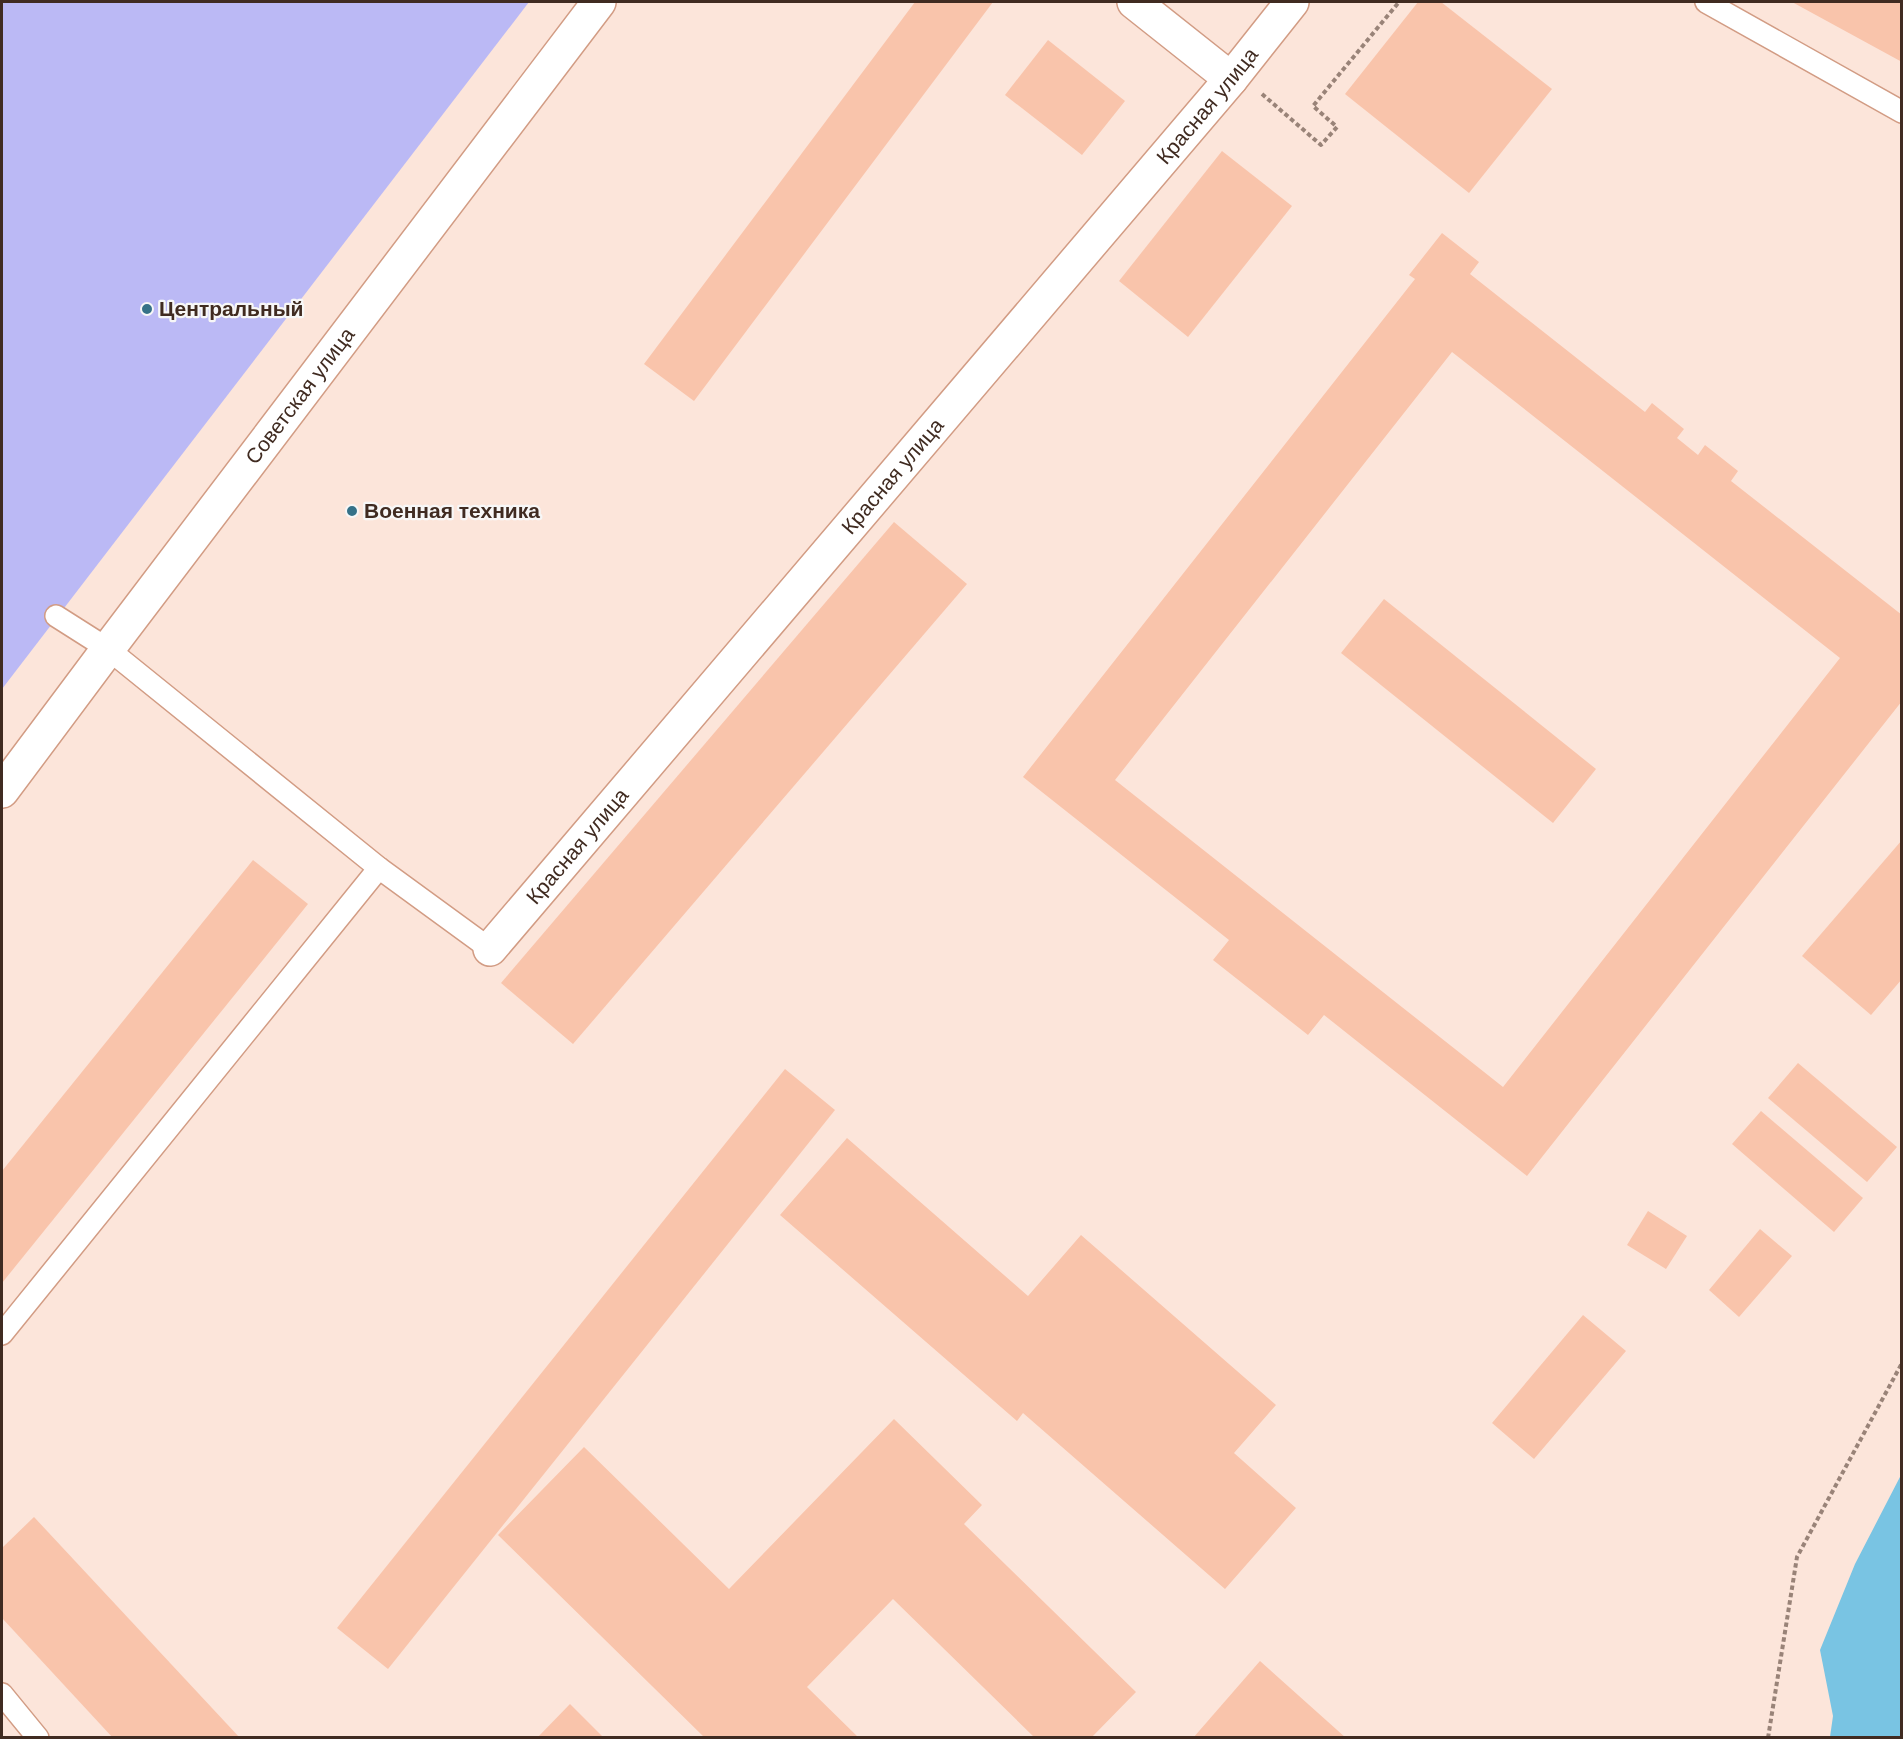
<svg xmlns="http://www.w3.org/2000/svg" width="1903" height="1739" font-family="Arial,sans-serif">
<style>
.green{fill:#bbb9f5}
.water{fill:#79c4e3}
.building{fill:#f9c4ab;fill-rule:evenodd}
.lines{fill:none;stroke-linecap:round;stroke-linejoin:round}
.lane-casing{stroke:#d29c84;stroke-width:24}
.street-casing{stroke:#d29c84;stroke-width:36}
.secondary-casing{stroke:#d29c84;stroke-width:36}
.path{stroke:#998378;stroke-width:4;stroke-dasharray:4.5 3;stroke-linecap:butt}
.lane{stroke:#fff;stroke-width:21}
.street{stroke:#fff;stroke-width:33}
.secondary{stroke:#fff;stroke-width:33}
.poi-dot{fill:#357188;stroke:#f7f7f7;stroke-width:2}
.labels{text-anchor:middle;stroke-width:4.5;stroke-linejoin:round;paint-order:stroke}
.street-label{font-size:21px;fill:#402b21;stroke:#f7f7f7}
.poi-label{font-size:21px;font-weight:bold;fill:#402b21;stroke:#f7f7f7;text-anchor:start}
</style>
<rect width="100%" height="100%" fill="#fce5da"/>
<path class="green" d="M2,2H529L2,689Z"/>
<path class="water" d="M1901,1475V1737H1830L1833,1716L1820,1650L1855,1564Z"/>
<g class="building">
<path d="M915,2H993L694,401L644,364Z"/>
<path d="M1418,2H1441L1552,89L1469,193L1345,94Z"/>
<path d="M1792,2H1902V62Z"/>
<path d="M1048,40L1125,101L1082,155L1005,95Z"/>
<path d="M1222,151L1292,206L1188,337L1119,281Z"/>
<path d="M1442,233L1479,262L1470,274L1645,412L1652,403L1684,429L1677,438L1698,455L1705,445L1738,471L1731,481L1902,615V701L1527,1176L1324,1015L1308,1035L1213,960L1229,940L1023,777L1415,279L1409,275ZM1452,352L1840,658L1503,1087L1115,780Z"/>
<path d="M894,522L967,584L573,1044L501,983Z"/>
<path d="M1384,599L1596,769L1553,823L1341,653Z"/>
<path d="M1902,840V979L1871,1015L1802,956Z"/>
<path d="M253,860L308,904L2,1283V1171Z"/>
<path d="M1798,1063L1897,1147L1867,1182L1768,1098Z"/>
<path d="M785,1069L835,1110L388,1669L337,1628Z"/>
<path d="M1761,1111L1863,1198L1834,1232L1732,1144Z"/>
<path d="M847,1138L1028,1296L1081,1235L1276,1405L1234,1453L1296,1508L1225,1589L1023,1413L1017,1421L780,1215Z"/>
<path d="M1648,1211L1687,1236L1666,1269L1627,1245Z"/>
<path d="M1760,1229L1792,1256L1739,1317L1709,1290Z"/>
<path d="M1583,1315L1626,1351L1534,1459L1492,1423Z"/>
<path d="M894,1419L982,1505L964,1524L1136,1692L1091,1738H1035L893,1599L807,1687L859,1738H705L498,1535L584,1447L729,1589Z"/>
<path d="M34,1517L240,1738H113L2,1618V1548Z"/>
<path d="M1260,1661L1346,1738H1193Z"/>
<path d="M570,1704L604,1738H537Z"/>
</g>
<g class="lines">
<defs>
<g id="lane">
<path d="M1706,2L1902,112"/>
<path d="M56,616L108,649L379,868L490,949"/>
<path d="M2,1334L379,868"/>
<path d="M2,1694L38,1738"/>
</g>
<g id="street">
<path d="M1134,2L1231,79"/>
<path id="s1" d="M490,949L1231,79L1292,2"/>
</g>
<g id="secondary">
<path id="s2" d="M2,791L108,649L599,2"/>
</g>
</defs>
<use href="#lane" class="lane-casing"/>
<use href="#street" class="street-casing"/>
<use href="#secondary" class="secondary-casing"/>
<g class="path">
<path d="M1262,94L1321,145L1337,127L1313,106L1399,2"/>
<path d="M1768,1738L1797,1557L1902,1363"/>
</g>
<use href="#lane" class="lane"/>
<use href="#street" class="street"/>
<use href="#secondary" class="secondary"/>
</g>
<g class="poi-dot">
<circle cx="147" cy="309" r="6"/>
<circle cx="352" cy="511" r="6"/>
</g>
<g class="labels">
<g class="street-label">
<text dy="7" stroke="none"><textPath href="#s1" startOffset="1107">Красная улица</textPath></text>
<text dy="7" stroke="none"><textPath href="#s2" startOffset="495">Советская улица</textPath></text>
<text dy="7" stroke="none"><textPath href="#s1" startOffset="621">Красная улица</textPath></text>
<text dy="7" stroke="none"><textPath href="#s1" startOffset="135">Красная улица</textPath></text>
</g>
<g class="poi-label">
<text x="159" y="316">Центральный</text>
<text x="364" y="518">Военная техника</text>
</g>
</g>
<rect width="1903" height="1739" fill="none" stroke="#402b21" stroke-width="6"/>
</svg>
